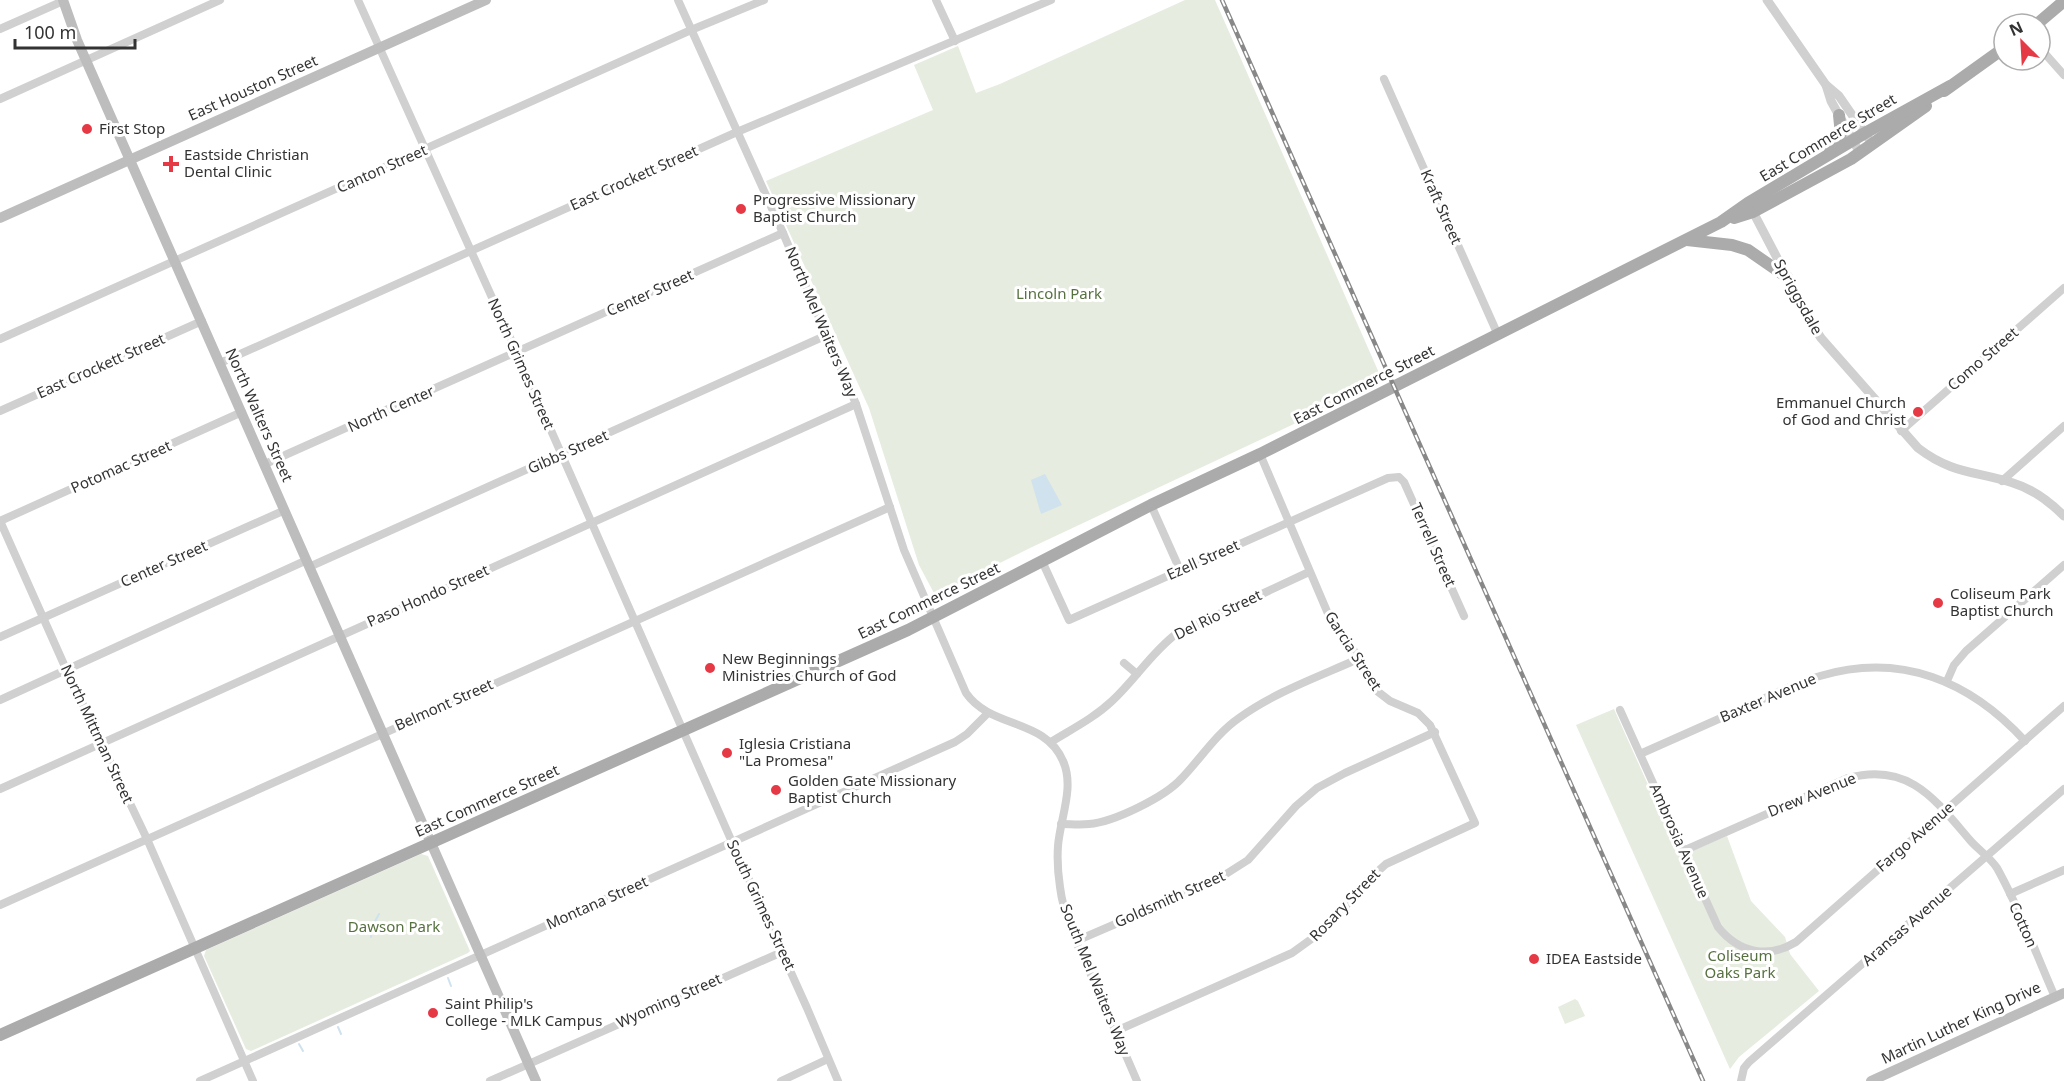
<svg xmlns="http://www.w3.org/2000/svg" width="2064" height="1081" font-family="'Noto Sans',sans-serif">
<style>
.green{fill:#e6ecdf}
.water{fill:#cfe2ee}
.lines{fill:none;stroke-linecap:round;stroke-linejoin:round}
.stream{stroke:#cfe2ee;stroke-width:2}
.minor{stroke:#d0d0d0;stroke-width:8}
.tertiary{stroke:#d0d0d0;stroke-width:9}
.secondary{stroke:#bdbdbd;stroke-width:10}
.primary{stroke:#ababab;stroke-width:12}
.rail-casing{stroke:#888;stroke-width:4.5}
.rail{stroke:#fff;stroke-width:2;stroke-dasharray:7;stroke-linecap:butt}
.poi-dot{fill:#e63946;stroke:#fff;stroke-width:2}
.labels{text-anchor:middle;stroke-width:6;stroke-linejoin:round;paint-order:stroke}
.street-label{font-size:15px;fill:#333;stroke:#fff}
.poi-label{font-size:15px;fill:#333;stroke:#fff;text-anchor:start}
.park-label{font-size:15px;fill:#56703f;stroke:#fff}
</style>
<rect width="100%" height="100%" fill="#fff"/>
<g class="green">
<path d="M1185,0H1215L1383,382L1030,548L935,595L919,565L869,408L766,181L933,110L914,65L958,46L976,93L1000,84Z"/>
<path d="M1614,709L1680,856L1727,836L1751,901L1785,937L1790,954L1819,991L1739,1057L1730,1069L1576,725Z"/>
<path d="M421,854L428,856L470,951L468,953L251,1051L246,1049L204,956L206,950Z"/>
<path d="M1575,999L1578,1001L1585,1016L1565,1024L1558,1007Z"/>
</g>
<path class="water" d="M1045,474L1062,505L1041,514L1031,480Z"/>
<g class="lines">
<g class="stream">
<path d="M371,937L372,927L379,914"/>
<path d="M448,978L451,986"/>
<path d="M338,1027L341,1034"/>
<path d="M299,1044L303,1051"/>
</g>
<g class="minor">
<path d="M358,0L517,353L732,842L807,1008L838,1081"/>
<path d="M678,0L783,233L856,404L904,550L966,693C991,729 1045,718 1063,761C1075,787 1060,819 1058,846C1057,860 1058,874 1060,887C1064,919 1079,948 1092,977C1107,1011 1122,1046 1137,1081"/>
<path d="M936,0L955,41"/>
<path d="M0,29L63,1"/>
<path d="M2040,48L2064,75"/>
<path d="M1384,79L1498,335"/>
<path d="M0,99L220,0"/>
<path d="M0,339L691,30L764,0"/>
<path d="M220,363L737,132L1051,0"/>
<path d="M0,411L202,321"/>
<path d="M1901,431L2064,288"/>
<path d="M265,464L783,233"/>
<path d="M2002,481L2064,426"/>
<path d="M1151,505L1180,570"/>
<path d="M0,521L66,669L147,839L253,1081"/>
<path d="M0,521L242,412"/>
<path d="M1042,561L1069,620L1388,478L1399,477L1404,482L1464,616"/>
<path d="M309,567L827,335"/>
<path d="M0,637L285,510"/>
<path d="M1124,663L1137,674"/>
<path d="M1947,681L1954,665L1966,651L2064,565"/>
<path d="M0,700L307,560"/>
<path d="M1620,710L1718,927C1739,953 1768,959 1796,942L2064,706"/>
<path d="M1051,742C1072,729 1094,718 1112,701C1135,680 1151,653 1176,634L1309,572"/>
<path d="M1640,754C1676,738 1712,722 1748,706C1772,695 1795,683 1820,676C1901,652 1970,681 2025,741"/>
<path d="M0,789L856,404"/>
<path d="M1061,824C1070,824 1080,825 1089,824C1114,822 1165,797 1182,778C1201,758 1216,734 1239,718C1275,692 1318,677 1358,659"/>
<path d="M1683,851L1848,778C1908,762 1934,798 1969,839C1977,849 1990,857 1997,868C2020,909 2036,954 2055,997"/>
<path d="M2010,894L2064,870"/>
<path d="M0,905L890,507"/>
<path d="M1076,941L1215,881L1248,860L1296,806L1317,788L1345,773L1435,732"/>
<path d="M1116,1031L1292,953L1328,927L1367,881L1386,864L1475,823L1430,725L1418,713L1390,701L1377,691L1369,680L1355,652L1329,616L1260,454"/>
<path d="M200,1081L955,742L967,734L987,714"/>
<path d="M490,1081L782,952"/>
<path d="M781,1081L828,1059"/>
<path d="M1741,1081L1744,1068L1749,1062L2064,789"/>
</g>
<g class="tertiary">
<path d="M1767,0L1826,85L1839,96L1868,138"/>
<path d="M1826,85L1831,101L1860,153"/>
<path d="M1751,208L1810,321L1821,338L1918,448C1952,474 1975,471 2013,483C2033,489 2050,502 2064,516"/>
</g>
<g class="secondary">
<path d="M63,0L77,40L536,1081"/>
<path d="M0,218L486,0"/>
<path d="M1871,1081L2064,993"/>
</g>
<g class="primary">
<path d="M2037,24L2064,1"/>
<path d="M1944,91L2004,48"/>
<path d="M1830,152L1841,134L1839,115"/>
<path d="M1734,218L1753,212L1851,159L1926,106"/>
<path d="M1687,240L1732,245L1748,250L1787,277"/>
<path d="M0,1035L908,630L1151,505L1260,454L1721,222L1748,203L1865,133L1950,86"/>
</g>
<defs>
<path id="rail" d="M1222,0L1703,1081"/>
</defs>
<use href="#rail" class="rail-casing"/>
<use href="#rail" class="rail"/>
</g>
<g class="poi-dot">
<circle cx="87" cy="129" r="6"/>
<path d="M168 155h6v6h6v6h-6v6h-6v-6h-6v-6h6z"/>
<circle cx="741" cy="209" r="6"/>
<circle cx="1918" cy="412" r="6"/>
<circle cx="1938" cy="603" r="6"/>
<circle cx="710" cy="668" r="6"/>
<circle cx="727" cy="753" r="6"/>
<circle cx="776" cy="790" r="6"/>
<circle cx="1534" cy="959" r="6"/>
<circle cx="433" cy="1013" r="6"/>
</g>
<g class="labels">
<g class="street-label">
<text transform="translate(253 88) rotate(-24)" y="5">East Houston Street</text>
<text transform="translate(1828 138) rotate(-31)" y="5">East Commerce Street</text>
<text transform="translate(382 169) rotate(-24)" y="5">Canton Street</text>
<text transform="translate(634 178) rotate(-24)" y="5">East Crockett Street</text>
<text transform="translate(1441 207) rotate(66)" y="5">Kraft Street</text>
<text transform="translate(650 293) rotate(-24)" y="5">Center Street</text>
<text transform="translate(1798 297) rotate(61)" y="5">Spriggsdale</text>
<text transform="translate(821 322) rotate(67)" y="5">North Mel Waiters Way</text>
<text transform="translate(1983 359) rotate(-41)" y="5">Como Street</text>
<text transform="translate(521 364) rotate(66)" y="5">North Grimes Street</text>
<text transform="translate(101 366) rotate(-24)" y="5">East Crockett Street</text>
<text transform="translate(1364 385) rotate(-27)" y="5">East Commerce Street</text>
<text transform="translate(391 409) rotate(-24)" y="5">North Center</text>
<text transform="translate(259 415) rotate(66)" y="5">North Walters Street</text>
<text transform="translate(568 452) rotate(-24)" y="5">Gibbs Street</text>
<text transform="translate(121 467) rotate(-24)" y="5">Potomac Street</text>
<text transform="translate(1433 545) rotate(66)" y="5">Terrell Street</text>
<text transform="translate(1203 560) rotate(-24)" y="5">Ezell Street</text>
<text transform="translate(164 564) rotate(-24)" y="5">Center Street</text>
<text transform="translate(428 596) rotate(-24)" y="5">Paso Hondo Street</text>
<text transform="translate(929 601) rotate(-26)" y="5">East Commerce Street</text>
<text transform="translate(1218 615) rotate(-26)" y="5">Del Rio Street</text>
<text transform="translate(1353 651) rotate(57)" y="5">Garcia Street</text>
<text transform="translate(1768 698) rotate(-23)" y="5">Baxter Avenue</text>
<text transform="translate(444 705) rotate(-24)" y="5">Belmont Street</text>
<text transform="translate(97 734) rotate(65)" y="5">North Mittman Street</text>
<text transform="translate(1812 795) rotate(-22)" y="5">Drew Avenue</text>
<text transform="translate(487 801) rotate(-24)" y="5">East Commerce Street</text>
<text transform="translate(1915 837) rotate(-41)" y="5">Fargo Avenue</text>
<text transform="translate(1679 841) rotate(66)" y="5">Ambrosia Avenue</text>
<text transform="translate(1170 899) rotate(-24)" y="5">Goldsmith Street</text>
<text transform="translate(597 903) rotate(-24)" y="5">Montana Street</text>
<text transform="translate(761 905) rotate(65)" y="5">South Grimes Street</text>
<text transform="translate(1345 905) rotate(-46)" y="5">Rosary Street</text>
<text transform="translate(2023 925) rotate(66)" y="5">Cotton</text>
<text transform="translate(1907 926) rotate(-41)" y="5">Aransas Avenue</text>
<text transform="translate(1095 980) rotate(68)" y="5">South Mel Waiters Way</text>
<text transform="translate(669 1001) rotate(-24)" y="5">Wyoming Street</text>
<text transform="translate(1961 1023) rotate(-25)" y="5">Martin Luther King Drive</text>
</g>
<g class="poi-label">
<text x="99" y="134">First Stop</text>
<text x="184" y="160">Eastside Christian<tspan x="184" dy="17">Dental Clinic</tspan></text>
<text x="753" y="205">Progressive Missionary<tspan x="753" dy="17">Baptist Church</tspan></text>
<text x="1906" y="408" text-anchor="end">Emmanuel Church<tspan x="1906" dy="17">of God and Christ</tspan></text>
<text x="1950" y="599">Coliseum Park<tspan x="1950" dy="17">Baptist Church</tspan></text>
<text x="722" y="664">New Beginnings<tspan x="722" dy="17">Ministries Church of God</tspan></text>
<text x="739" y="749">Iglesia Cristiana<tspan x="739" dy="17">"La Promesa"</tspan></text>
<text x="788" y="786">Golden Gate Missionary<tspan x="788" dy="17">Baptist Church</tspan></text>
<text x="1546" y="964">IDEA Eastside</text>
<text x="445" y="1009">Saint Philip's<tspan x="445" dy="17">College - MLK Campus</tspan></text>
</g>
<g class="park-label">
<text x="1059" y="299">Lincoln Park</text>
<text x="394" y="932">Dawson Park</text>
<text x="1740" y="961">Coliseum<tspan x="1740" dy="17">Oaks Park</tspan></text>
</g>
</g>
<g transform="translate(2022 42) rotate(336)"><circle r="28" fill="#ffffff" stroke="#adadad" stroke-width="1.5"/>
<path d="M0-4.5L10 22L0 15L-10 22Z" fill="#e63946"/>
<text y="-9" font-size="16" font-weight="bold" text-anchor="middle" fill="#333333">N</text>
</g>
<path d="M15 39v9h120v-9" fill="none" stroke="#333333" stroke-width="3"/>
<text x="24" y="39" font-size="18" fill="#333333" stroke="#ffffff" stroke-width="4.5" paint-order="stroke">100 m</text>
</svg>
